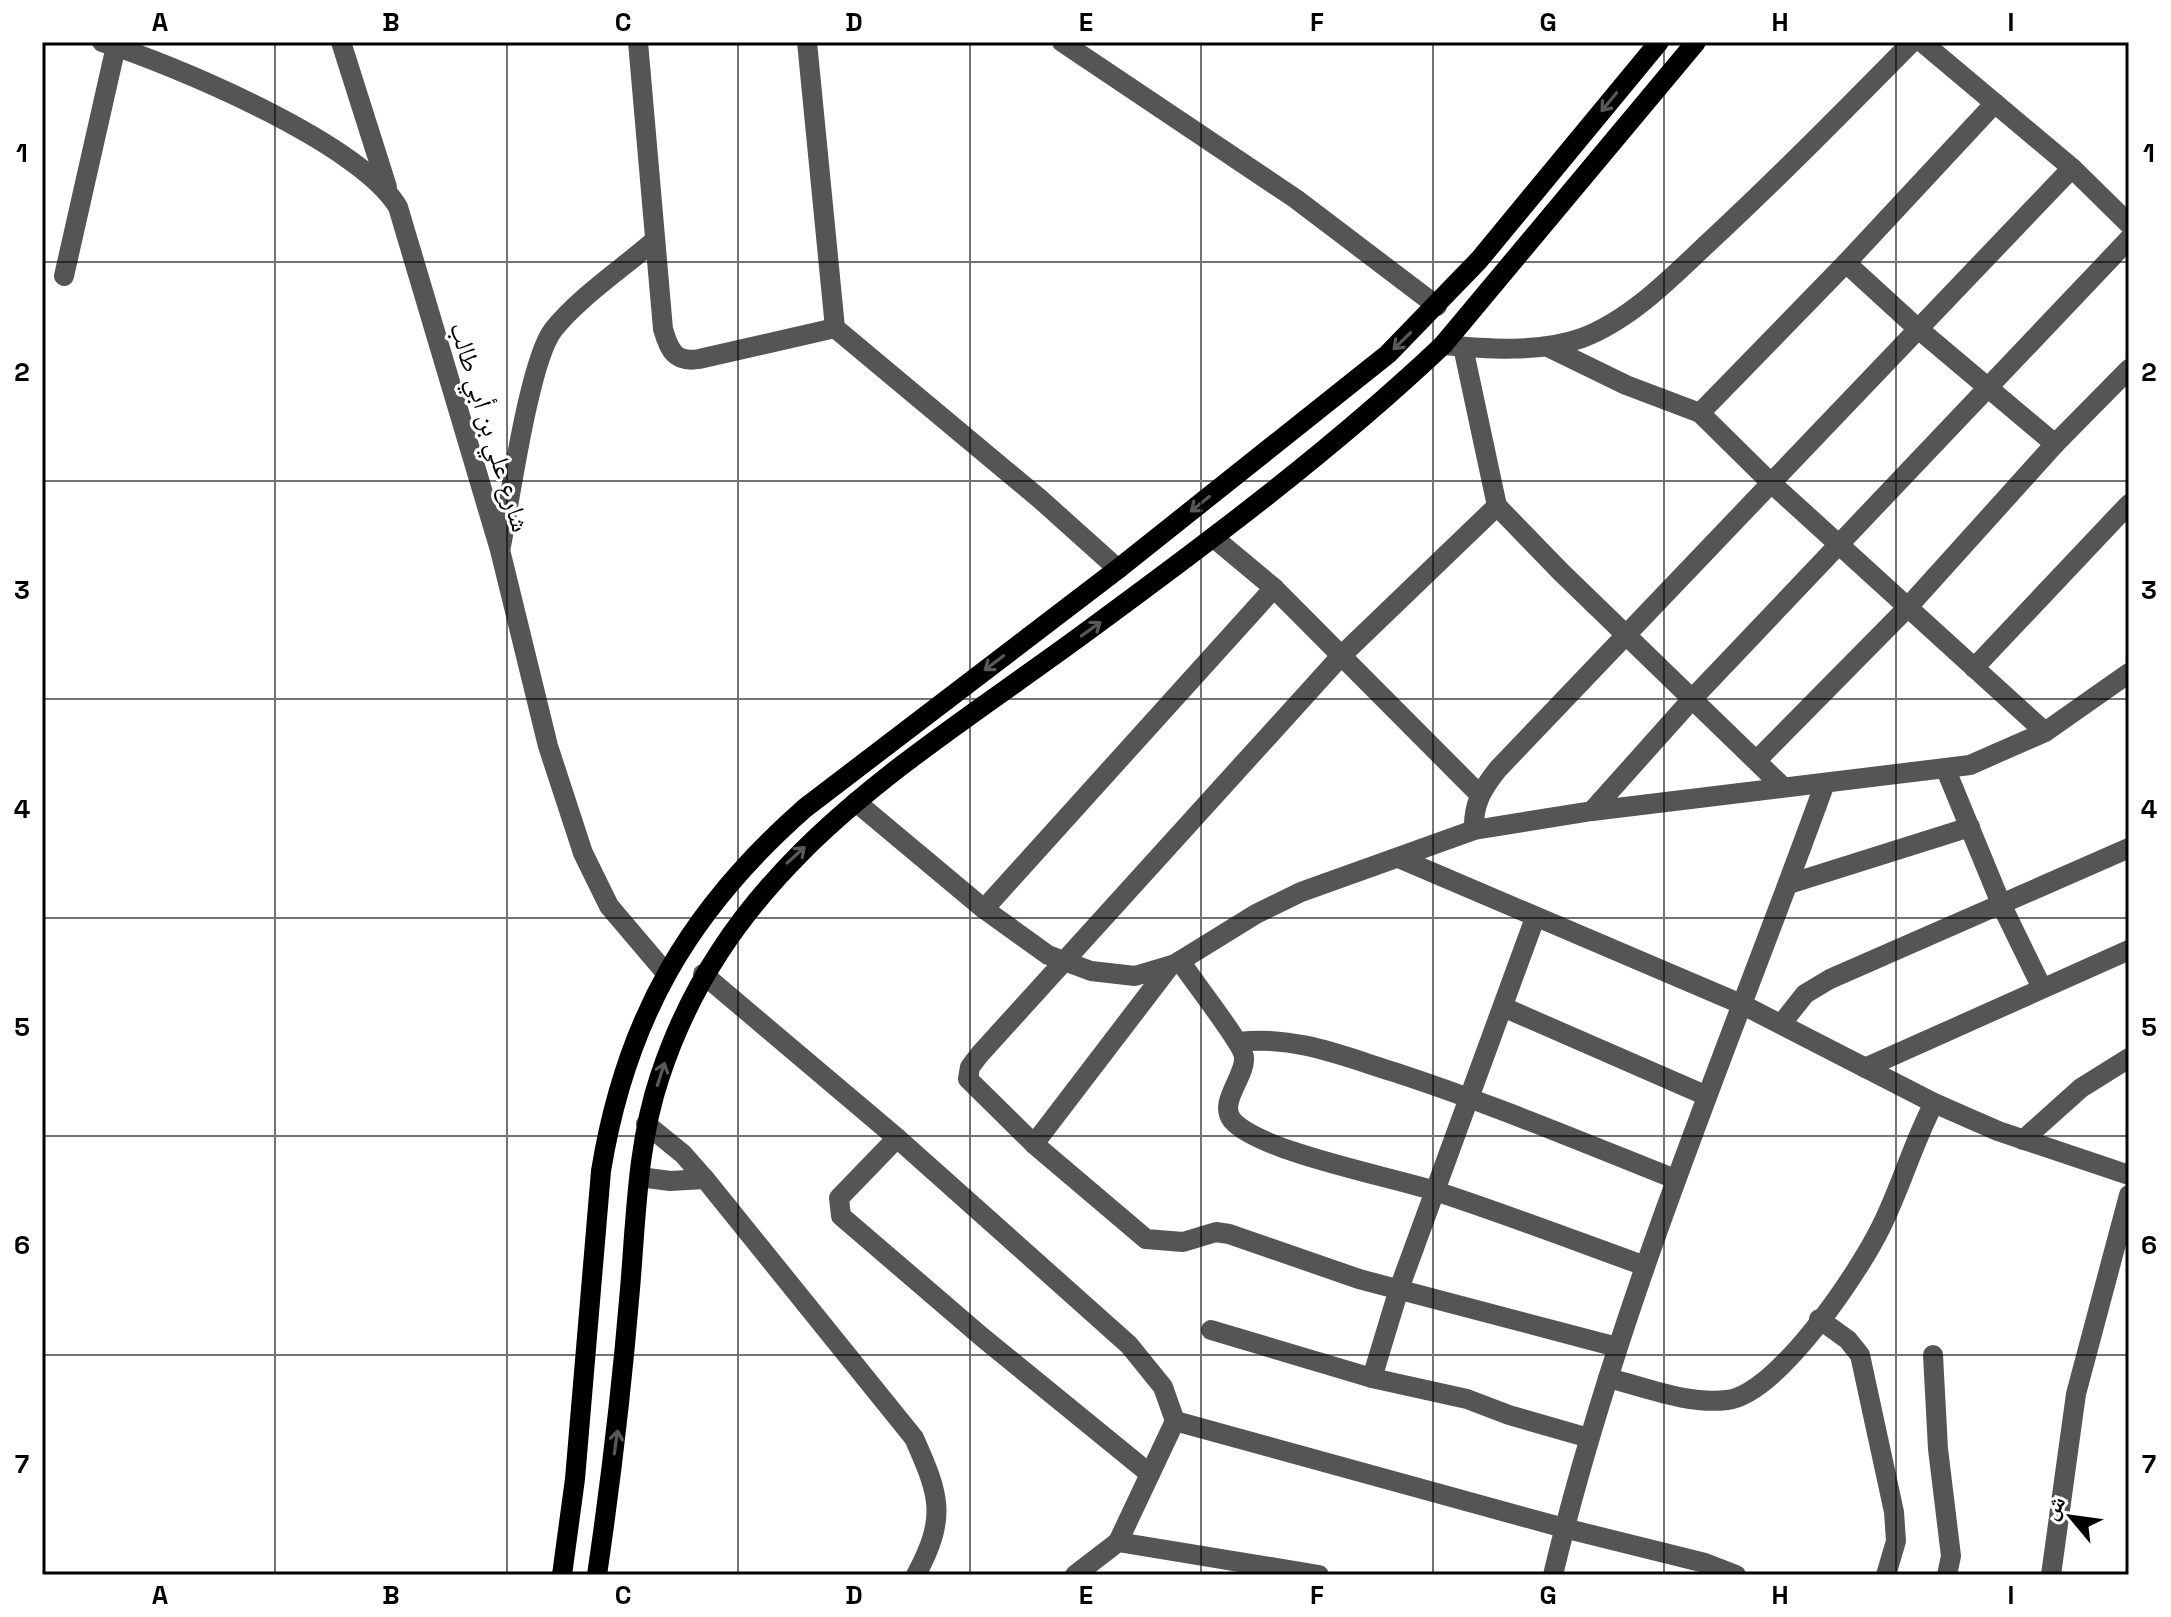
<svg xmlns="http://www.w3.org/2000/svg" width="2171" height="1617" font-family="'Space Grotesk','Noto Naskh Arabic',sans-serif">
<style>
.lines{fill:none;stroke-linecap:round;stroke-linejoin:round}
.minor{stroke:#555;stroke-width:20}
.major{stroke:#000;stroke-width:20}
.oneway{stroke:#595959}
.grid{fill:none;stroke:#000;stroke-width:2;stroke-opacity:0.55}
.labels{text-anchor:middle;stroke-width:6;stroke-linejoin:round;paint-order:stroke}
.street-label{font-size:26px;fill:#000;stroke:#fff}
.neatline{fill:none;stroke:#000;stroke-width:3}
.grid-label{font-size:26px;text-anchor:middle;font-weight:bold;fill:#000}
</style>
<rect width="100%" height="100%" fill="#fff"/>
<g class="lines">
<g class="minor">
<path d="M102,42C175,65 360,143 398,207L500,550L548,746L583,853L609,906L665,972"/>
<path d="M341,42L387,187"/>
<path d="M638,42L663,329C669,350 675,363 699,359L835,328"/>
<path d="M807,42L835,328L1040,499L1118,569"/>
<path d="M1062,42L1296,199L1437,306"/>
<path d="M1922,42L2072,168L2129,224"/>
<path d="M1846,263L1916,327L2055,444"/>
<path d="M64,276L116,46"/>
<path d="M1443,345C1486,349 1540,353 1582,338C1630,320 1671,278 1708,243C1778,178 1845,110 1912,42"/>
<path d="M1463,347L1497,506L1561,572L1783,787"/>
<path d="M1548,347L1626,385L1700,413L1769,481L2045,732"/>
<path d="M1700,413L1846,263L1995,103"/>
<path d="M1497,506L1341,656L980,1054L970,1067L968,1079L1034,1144L1146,1239L1183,1242L1216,1232L1229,1234L1359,1279L1617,1347"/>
<path d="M501,546C510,500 529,362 553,330C578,298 623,268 655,240"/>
<path d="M1274,588L1479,794"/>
<path d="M1974,668L2129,504"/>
<path d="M1757,760L1908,607L2055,444L2129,369"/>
<path d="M1946,770L2002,906L2042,988"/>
<path d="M856,802L984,909L1048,955L1091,971L1135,976L1175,964L1256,914L1301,892L1474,830L1592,811L1970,765L2045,732L2129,673"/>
<path d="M1592,811L1693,698L2129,239"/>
<path d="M1474,830C1473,804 1482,789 1498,769L2072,168"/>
<path d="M1401,859L1741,1004L1934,1103L1998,1131L2129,1175"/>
<path d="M1789,884L1970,827"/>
<path d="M984,909L1274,588L1214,538"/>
<path d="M1180,961C1191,978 1243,1044 1244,1057C1246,1076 1218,1102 1232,1120C1259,1152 1393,1177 1438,1192C1508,1215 1576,1241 1645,1266"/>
<path d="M703,974L897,1138L1129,1345L1163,1387L1175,1421"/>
<path d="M1503,1007L1707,1096"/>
<path d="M1782,1023L1805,994L1830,979L2129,848"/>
<path d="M1239,1042C1293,1035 1343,1056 1394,1072C1489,1103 1582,1142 1675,1179"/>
<path d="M1865,1068L2129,950"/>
<path d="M646,1124L683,1154L705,1179L914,1438C940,1496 947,1517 916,1575"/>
<path d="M897,1138L839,1198L841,1216L982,1337L1150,1474"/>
<path d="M2023,1140L2081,1088L2129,1058"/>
<path d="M1034,1144L1170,966"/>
<path d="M640,1177L670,1181L705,1179"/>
<path d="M1819,1319L1848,1340L1860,1355L1894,1512L1896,1541L1886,1575"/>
<path d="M1211,1330L1372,1378L1467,1399L1509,1415L1589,1438"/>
<path d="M1933,1355L1938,1449L1951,1556L1947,1575"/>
<path d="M1372,1378L1399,1289L1535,918"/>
<path d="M1608,1378C1645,1387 1688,1405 1727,1400C1778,1394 1859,1272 1881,1227C1901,1187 1913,1143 1934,1103"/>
<path d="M1118,1542L1175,1421L1564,1528L1705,1563L1736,1575"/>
<path d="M1075,1575L1118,1542L1319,1575"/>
<path d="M1553,1575C1618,1303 1730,1045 1825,783"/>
<path d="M2051,1575L2076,1394L2129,1195"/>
</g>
<g class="major">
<path d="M562,1575L575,1479L601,1171C626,1018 689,910 805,808L1118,569L1388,354L1479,260L1659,42"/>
<path d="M597,1575C611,1480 622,1385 630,1289C636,1219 637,1144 660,1076C731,861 909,762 1082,635C1206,544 1331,451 1443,345L1696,42"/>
</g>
</g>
<defs><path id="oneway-shaft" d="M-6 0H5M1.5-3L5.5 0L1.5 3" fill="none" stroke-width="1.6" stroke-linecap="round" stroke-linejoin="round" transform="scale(2)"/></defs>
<g class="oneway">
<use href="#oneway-shaft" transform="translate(1609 102) rotate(129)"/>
<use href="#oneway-shaft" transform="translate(1402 341) rotate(136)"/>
<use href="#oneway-shaft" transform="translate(1200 504) rotate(141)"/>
<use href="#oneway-shaft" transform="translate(1091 629) rotate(-36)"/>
<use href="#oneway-shaft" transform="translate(994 663) rotate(143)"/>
<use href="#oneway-shaft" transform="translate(796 855) rotate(-42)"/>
<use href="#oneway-shaft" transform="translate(661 1074) rotate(-72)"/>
<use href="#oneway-shaft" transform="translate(616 1442) rotate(-82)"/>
</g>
<path class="grid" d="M275,42V1575M507,42V1575M738,42V1575M970,42V1575M1201,42V1575M1433,42V1575M1664,42V1575M1896,42V1575M42,262H2129M42,481H2129M42,699H2129M42,918H2129M42,1136H2129M42,1355H2129"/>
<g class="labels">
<g class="street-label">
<text transform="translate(490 427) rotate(73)" y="9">شارع علي بن أبي طالب</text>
</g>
</g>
<rect width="2171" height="1617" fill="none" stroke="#ffffff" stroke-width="88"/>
<g transform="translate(2071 1517) rotate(299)" stroke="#ffffff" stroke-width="6" paint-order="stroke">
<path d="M0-6L14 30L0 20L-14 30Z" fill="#000000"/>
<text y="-12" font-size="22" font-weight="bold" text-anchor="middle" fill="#000000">ش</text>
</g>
<rect x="44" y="44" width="2083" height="1529" class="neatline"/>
<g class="grid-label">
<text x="160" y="31">A</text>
<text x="391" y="31">B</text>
<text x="623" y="31">C</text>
<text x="854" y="31">D</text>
<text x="1086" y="31">E</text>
<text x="1317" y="31">F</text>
<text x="1548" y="31">G</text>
<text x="1780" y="31">H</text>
<text x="2011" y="31">I</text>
<text x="22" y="162">1</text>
<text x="2149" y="162">1</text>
<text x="22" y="381">2</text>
<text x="2149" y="381">2</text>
<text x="22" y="599">3</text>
<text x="2149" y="599">3</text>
<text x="22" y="818">4</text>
<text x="2149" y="818">4</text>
<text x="22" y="1036">5</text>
<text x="2149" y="1036">5</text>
<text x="22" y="1254">6</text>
<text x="2149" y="1254">6</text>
<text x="22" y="1473">7</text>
<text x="2149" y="1473">7</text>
<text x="160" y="1604">A</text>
<text x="391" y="1604">B</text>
<text x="623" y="1604">C</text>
<text x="854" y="1604">D</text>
<text x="1086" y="1604">E</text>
<text x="1317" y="1604">F</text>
<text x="1548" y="1604">G</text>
<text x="1780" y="1604">H</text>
<text x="2011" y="1604">I</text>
</g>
</svg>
